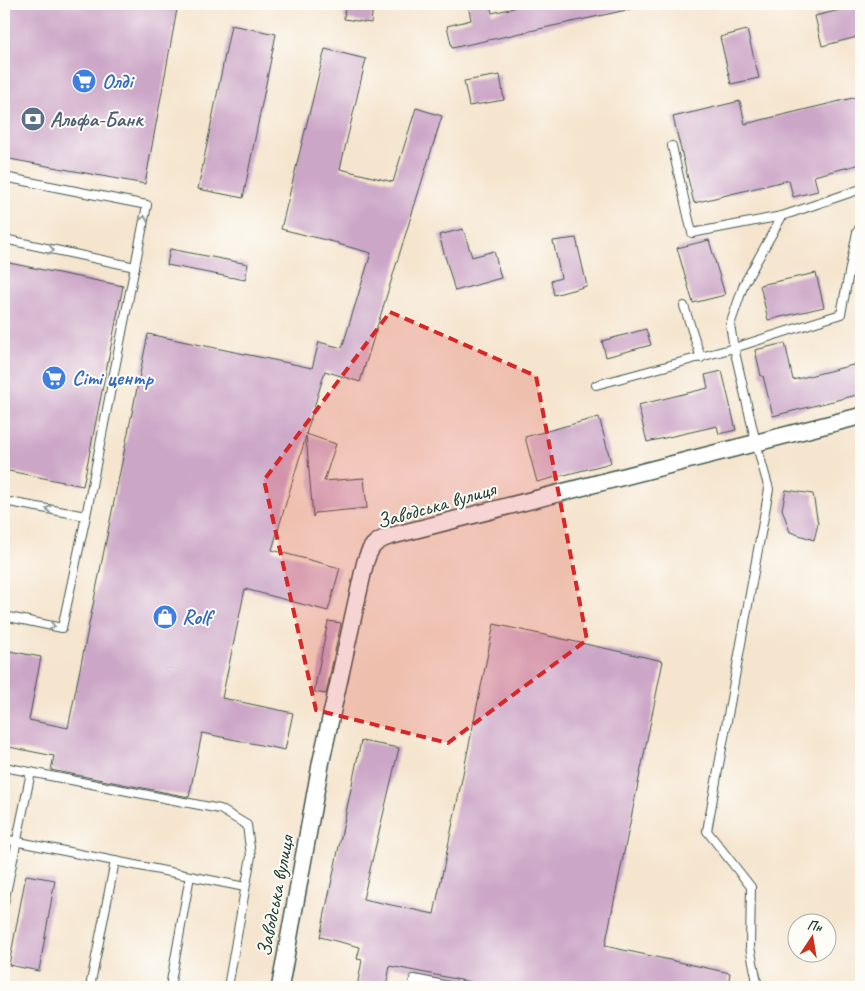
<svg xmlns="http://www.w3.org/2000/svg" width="865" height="991" font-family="Caveat,sans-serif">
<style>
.building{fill:#cca6c7}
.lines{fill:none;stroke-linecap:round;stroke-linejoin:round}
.service-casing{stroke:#3f564b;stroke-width:10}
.minor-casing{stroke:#3f564b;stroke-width:19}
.service{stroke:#fff;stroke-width:8}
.minor{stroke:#fff;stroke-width:16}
.oneway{stroke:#8f9e9a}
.marked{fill:#d62828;fill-opacity:0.2;stroke:#d62828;stroke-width:4;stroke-dasharray:10 6;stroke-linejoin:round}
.labels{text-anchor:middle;stroke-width:4;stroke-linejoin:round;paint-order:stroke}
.shop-label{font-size:21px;font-weight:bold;fill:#366cbe;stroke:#fdfcf7;text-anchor:start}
.service-label{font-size:21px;font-weight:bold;fill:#4e5e75;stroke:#fdfcf7;text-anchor:start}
.street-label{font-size:21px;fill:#1f3d34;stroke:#fdfcf7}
</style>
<rect width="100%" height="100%" fill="#fdfcf7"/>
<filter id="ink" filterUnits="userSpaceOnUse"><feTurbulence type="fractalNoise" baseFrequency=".02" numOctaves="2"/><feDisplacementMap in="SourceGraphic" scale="10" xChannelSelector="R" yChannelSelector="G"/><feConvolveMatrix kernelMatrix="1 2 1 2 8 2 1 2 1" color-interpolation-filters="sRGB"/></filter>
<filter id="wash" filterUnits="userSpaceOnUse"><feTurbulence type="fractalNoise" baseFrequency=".0096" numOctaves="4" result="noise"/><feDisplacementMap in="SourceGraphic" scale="20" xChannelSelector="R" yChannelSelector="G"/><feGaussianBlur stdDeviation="1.12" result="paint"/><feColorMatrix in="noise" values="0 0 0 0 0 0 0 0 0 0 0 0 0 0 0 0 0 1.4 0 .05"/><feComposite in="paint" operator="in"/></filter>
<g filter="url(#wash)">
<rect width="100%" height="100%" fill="#f5e5cf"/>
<g id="blocks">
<g class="building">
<path d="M4,4H178L145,184L4,158Z"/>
<path d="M345,4H360L373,5L371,23L344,19Z"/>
<path d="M468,4H490L492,13L514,8V4H631V9L452,48L447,26L471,20Z"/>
<path d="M861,5V36L822,46L815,16Z"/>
<path d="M231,25L276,34L243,198L198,189Z"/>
<path d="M747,30L759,78L731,84L720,37Z"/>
<path d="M325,49L366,59L340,169L393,182L416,108L442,116L360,382L325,371L306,434L336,444L324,481L364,478L367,508L315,513L313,517L306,436L272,550L340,568L328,611L245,589L222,698L293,713L285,750L202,733L189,797L51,770L54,756L4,746V650L41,657L29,720L68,728L148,334L312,368L319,342L342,348L371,253L338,244V243L281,229Z"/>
<path d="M500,75L504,100L469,106L464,81Z"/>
<path d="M861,96V164L814,176L818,191L793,197L789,180L694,203L673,117L740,101L745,124Z"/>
<path d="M463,229L472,257L494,251L501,278L455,291L439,235Z"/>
<path d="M576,238L587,286L554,295L551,281L561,278L553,241Z"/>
<path d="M709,240L725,295L693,303L677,248Z"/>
<path d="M170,249L248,264L245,280L167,265Z"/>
<path d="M4,262L123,286L83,486L4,470Z"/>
<path d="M816,273L824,307L768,320L760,285Z"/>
<path d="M646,329L651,345L606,357L602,341Z"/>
<path d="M785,343L793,380L861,363V394L773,416L763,376H761L755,350Z"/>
<path d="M722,371L736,430L719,434L717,426L647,442L638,405L708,388L705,375Z"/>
<path d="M599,417L611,463L537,482L525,437Z"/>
<path d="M786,490L813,494L818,524L814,540L790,532L782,509Z"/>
<path d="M328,621L341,623L326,694L314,692Z"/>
<path d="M494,624L663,661L605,946L730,973L728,987H496L390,966L386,987H357L362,960L357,959L360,947L320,937L361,741L399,748L363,899L434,914Z"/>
<path d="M26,875L55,880L39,971L9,965Z"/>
</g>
</g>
</g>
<g filter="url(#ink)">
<use href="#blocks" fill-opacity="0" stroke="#3f564b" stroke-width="1"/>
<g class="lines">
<defs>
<g id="service">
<path d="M672,146L692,233L782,216L861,189"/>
<path d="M4,177L147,205L86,516"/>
<path d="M4,239L135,267"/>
<path d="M684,306L701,358"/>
<path d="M596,385L734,348L730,325L744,284L782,216"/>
<path d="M4,501L86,516L62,628L4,616"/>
<path d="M4,767L220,809L247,825L251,856L228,987"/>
<path d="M4,839L245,887"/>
<path d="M4,903L31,772"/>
<path d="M90,987L115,861"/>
<path d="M170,987L190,876"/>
<path d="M412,987L414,979L454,987"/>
<path d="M758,987L750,947L751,887L707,831L769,489L756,443L734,348L841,314L857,232L861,226"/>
</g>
<path id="minor" d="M280,987L321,762L365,563C370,547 374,541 391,536L861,416"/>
</defs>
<use href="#service" class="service-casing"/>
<use href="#minor" class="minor-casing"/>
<use href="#service" class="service"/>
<use href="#minor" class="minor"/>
</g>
<defs><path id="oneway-chevron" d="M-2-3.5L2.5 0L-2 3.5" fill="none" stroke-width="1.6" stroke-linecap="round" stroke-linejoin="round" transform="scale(1.25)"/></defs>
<g class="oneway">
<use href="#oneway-chevron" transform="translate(144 219) rotate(-79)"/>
<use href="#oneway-chevron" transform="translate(51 250) rotate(12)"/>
<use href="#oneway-chevron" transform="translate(49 509) rotate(-169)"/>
<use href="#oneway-chevron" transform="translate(52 626) rotate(11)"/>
</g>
</g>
<path class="marked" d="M390,312L536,376L587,640L448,743L316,710L264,480Z"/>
<defs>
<symbol id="supermarket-disc" viewBox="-11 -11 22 22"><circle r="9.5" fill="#3f7fe0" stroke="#fdfcf7"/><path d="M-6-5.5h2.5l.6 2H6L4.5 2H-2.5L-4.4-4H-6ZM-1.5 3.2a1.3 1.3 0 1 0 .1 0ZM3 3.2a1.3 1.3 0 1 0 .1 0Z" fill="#fff"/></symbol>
<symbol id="bank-disc" viewBox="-11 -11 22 22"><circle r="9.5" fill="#5c6f8a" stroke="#fdfcf7"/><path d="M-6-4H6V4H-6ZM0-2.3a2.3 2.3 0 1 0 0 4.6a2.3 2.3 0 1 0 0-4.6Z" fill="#fff"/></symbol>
<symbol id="shop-disc" viewBox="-11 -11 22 22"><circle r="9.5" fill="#3f7fe0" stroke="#fdfcf7"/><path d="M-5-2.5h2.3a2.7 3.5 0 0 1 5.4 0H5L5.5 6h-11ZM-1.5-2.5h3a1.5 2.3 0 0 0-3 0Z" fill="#fff"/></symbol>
</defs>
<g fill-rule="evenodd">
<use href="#supermarket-disc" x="70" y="67" width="28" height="28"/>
<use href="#bank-disc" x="19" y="105" width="28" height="28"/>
<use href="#supermarket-disc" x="40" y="364" width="28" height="28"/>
<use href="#shop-disc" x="151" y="603" width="28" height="28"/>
</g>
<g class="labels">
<g class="shop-label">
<text x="102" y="88">Олді</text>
<text x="72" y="385">Сіті центр</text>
<text x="182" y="624">Rolf</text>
</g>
<g class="service-label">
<text x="50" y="126">Альфа-Банк</text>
</g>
<g class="street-label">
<text transform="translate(436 505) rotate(-16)" y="7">Заводська вулиця</text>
<text transform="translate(275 896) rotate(-79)" y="7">Заводська вулиця</text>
</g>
</g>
<rect width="865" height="991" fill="none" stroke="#fdfcf7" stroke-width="20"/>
<g transform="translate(812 938) rotate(12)"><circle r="24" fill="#fdfcf7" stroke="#a4b0a9"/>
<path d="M0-4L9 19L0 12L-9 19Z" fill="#c8321e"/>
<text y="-8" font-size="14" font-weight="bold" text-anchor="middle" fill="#1f3d34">Пн</text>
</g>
</svg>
